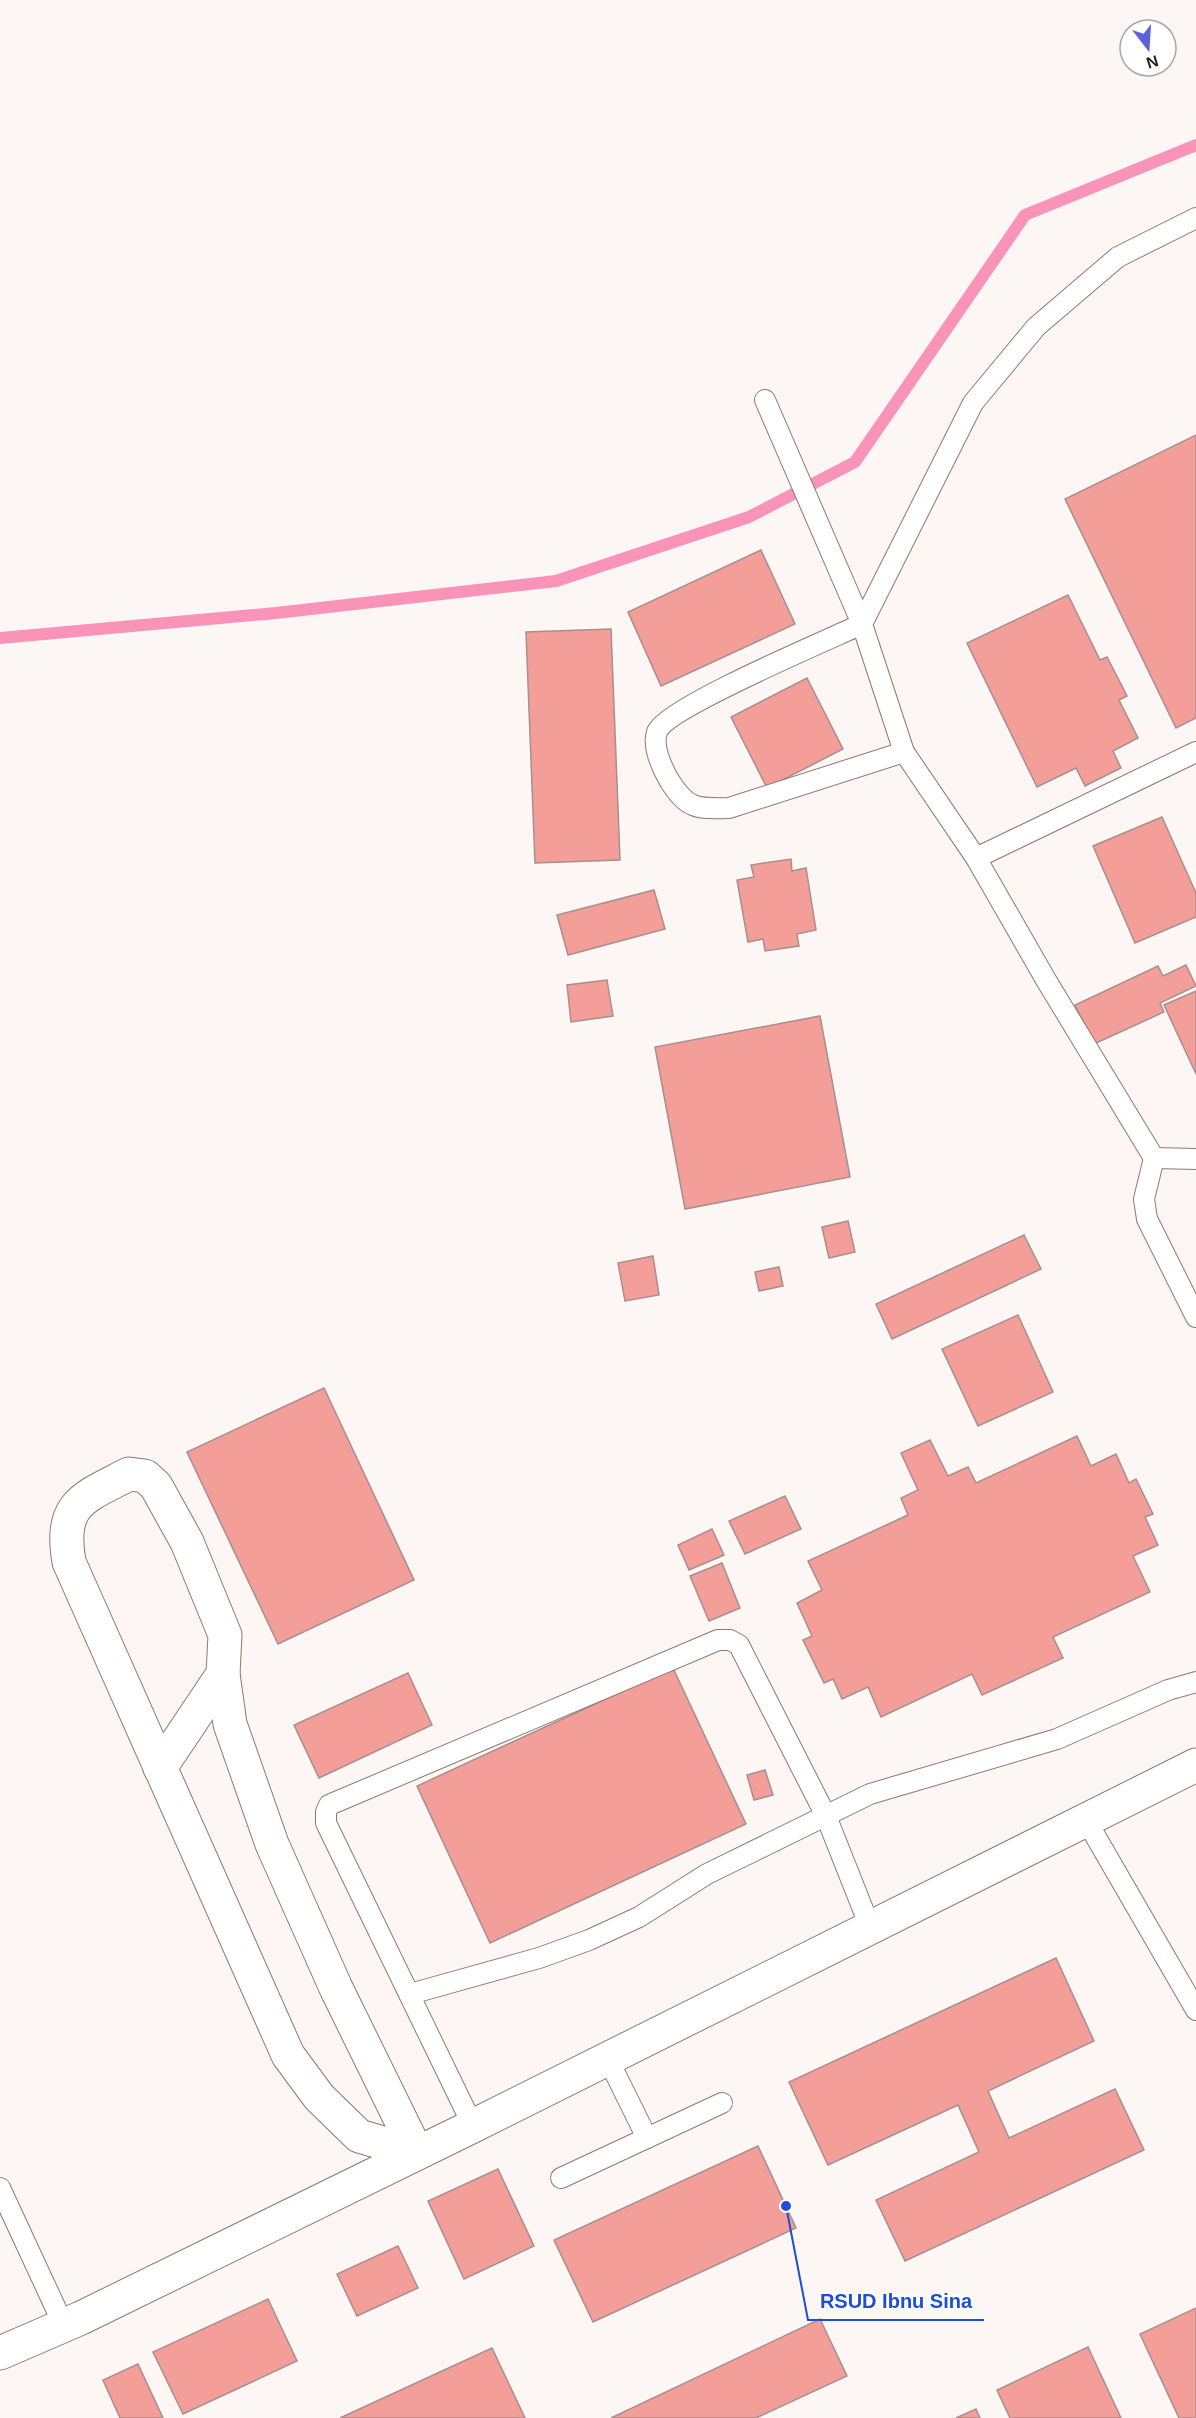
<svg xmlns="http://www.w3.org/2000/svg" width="1196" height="2418" font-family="Arial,sans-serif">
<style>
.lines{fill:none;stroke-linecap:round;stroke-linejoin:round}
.stream{stroke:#f993b8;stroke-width:12}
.building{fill:#f39e98;stroke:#a88e8c;stroke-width:1.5}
.service-casing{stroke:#8f796e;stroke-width:22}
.minor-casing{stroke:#8f796e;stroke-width:35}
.service{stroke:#fff;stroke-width:20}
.minor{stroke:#fff;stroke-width:33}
.leader{fill:none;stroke:#1d4ed8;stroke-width:2}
.callout-dot{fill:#1d4ed8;stroke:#fff;stroke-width:2}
.callout-label{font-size:20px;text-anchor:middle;font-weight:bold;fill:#1d4ed8;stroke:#fff;stroke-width:4.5;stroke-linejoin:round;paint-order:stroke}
</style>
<rect width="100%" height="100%" fill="#fcf7f4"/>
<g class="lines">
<path class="stream" d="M0,638L276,613L556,581L749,517L855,462L1025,215L1196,145"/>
</g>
<g class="building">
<path d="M1196,435V718L1176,728L1065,499Z"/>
<path d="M761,550L795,624L661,686L628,612Z"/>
<path d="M1068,595L1100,660L1107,657L1127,696L1119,700L1138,738L1113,751L1121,768L1085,786L1076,768L1037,787L967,643Z"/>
<path d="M611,629L620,860L535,863L526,632Z"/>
<path d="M807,678L843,749L767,788L731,717Z"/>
<path d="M1162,817L1196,893V917L1135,943L1093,846Z"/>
<path d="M791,859L792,871L806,868L816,930L797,934L799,946L765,951L763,939L748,942L737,880L754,877L751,865Z"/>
<path d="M654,890L665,929L568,955L557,915Z"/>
<path d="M1186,965L1196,986L1160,1003L1164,1012L1094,1044L1075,1005L1158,966L1163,976Z"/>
<path d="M607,980L613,1016L571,1022L567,985Z"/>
<path d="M1196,991V1074L1164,1005Z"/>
<path d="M820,1016L850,1177L685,1209L655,1047Z"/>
<path d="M848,1221L855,1252L829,1258L822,1227Z"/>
<path d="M1024,1235L1041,1269L892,1339L876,1304Z"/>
<path d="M653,1256L659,1295L625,1301L618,1263Z"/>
<path d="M779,1267L783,1286L759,1291L755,1272Z"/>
<path d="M1018,1315L1053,1392L978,1426L942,1349Z"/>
<path d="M324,1388L414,1580L278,1644L187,1452Z"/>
<path d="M1077,1436L1091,1466L1116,1454L1129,1483L1136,1479L1153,1514L1145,1517L1158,1545L1133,1556L1150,1592L1053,1637L1063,1658L982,1695L972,1674L881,1717L868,1687L842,1699L833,1679L824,1683L803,1640L812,1636L797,1603L822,1590L808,1561L908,1515L901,1498L918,1490L901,1453L930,1440L948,1476L968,1467L976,1483Z"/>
<path d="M785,1496L801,1529L745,1554L729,1521Z"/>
<path d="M712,1529L724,1555L689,1570L678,1545Z"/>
<path d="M722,1563L740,1608L709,1621L690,1576Z"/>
<path d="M673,1668L746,1824L490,1943L417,1786Z"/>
<path d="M408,1673L432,1725L319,1778L294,1725Z"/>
<path d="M765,1770L773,1795L754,1800L747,1775Z"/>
<path d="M1056,1958L1094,2041L988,2091L1009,2138L1115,2089L1144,2150L905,2261L876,2200L979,2152L958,2105L828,2165L789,2082Z"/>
<path d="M758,2146L796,2228L593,2322L554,2240Z"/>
<path d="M498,2169L534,2246L464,2279L428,2201Z"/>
<path d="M398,2246L418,2288L357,2316L337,2274Z"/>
<path d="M268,2299L297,2361L183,2414L153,2352Z"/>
<path d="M1196,2308V2418H1179L1140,2334Z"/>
<path d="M820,2319L847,2376L756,2418H611Z"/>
<path d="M1088,2347L1121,2418H1010L997,2390Z"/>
<path d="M492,2348L525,2418H340Z"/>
<path d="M138,2364L163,2418H120L103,2380Z"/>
<path d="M976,2409L980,2418H956Z"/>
</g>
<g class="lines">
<defs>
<g id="service">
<path d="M1196,218L1118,257L1036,327L973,403L862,624L904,752L976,858L1046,980L1154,1158L1144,1199L1147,1219L1196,1317"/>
<path d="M765,400L862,624C830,639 666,708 657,732C652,746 662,768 669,780C687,809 696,809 729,808L904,752"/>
<path d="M976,858L1196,752"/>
<path d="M1154,1158L1196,1159"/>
<path d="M1086,1820L1196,2010"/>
<path d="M410,1994L539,1958L589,1940L639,1917L707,1874L870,1794L1057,1739L1168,1690L1196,1682"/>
<path d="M608,2059L647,2138"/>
<path d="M473,2126L326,1823V1812L329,1805L718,1640H730L739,1645L826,1816L870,1927"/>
<path d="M561,2178L722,2103"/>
<path d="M0,2188L64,2326"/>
</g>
<g id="minor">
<path d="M129,1474L145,1476L156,1486L187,1542L225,1635L223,1674L230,1724L272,1844L336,1988L417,2153L359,2136L319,2097L288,2055L69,1562C59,1503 83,1498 129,1474Z"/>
<path d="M160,1768L223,1674"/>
<path d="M0,2353L81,2318L473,2126L1196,1765"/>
</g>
</defs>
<use href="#service" class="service-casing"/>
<use href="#minor" class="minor-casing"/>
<use href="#service" class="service"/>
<use href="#minor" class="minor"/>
</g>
<path class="leader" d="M786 2206L808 2320H984"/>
<circle class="callout-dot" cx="786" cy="2206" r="6"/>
<g class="callout-label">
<text x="896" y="2308">RSUD Ibnu Sina</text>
</g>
<g transform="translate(1148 48) rotate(163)"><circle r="28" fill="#ffffff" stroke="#a9a6a4" stroke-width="1.5"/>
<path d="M0-4.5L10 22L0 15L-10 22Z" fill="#5d60d8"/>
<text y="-9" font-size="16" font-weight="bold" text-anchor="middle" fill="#28201b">N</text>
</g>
</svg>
